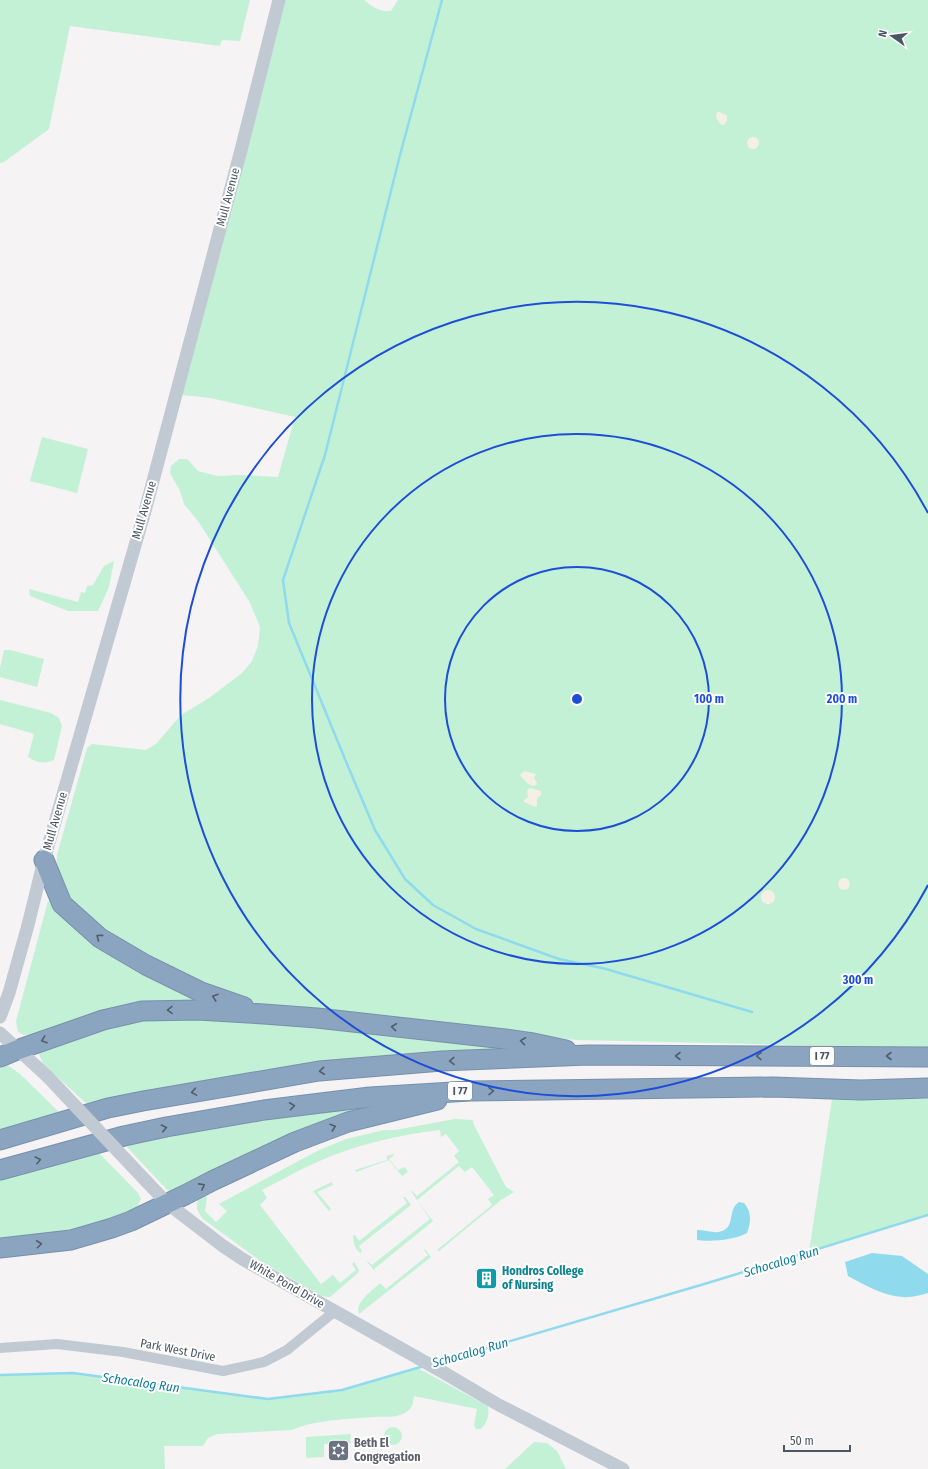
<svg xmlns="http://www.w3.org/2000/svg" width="928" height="1469" font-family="'Fira Sans Condensed',sans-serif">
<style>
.green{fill:#c3f1d5}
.sand{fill:#f5f0e5}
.water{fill:#90daee}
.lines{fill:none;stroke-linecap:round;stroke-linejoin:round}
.stream{stroke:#90daee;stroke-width:2.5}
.motorway-casing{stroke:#7690ad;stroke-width:21}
.minor{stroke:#c1cad2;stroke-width:10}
.tertiary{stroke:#c1cad2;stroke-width:13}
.motorway{stroke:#8ba5c1;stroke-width:19}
.tertiary-bridge{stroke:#c1cad2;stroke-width:13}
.oneway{stroke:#505e6b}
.ring{fill:none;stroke:#1d4ed8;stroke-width:2}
.labels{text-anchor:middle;stroke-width:4;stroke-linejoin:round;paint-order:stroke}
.shield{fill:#fff;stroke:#808990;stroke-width:1}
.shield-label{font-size:11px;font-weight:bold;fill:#4a5661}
.street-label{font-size:12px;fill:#4a5661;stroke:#fff}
.culture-label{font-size:12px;font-weight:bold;fill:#0d838f;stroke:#fff;text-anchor:start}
.worship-label{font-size:12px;font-weight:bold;fill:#5b616d;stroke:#fff;text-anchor:start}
.water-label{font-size:13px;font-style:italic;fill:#0c7c9b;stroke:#fff}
.centre{fill:#1d4ed8;stroke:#fff;stroke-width:2}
.ring-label{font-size:12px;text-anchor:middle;font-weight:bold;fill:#1d4ed8;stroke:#fff;stroke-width:4;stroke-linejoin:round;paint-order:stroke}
</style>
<rect width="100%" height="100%" fill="#f5f3f3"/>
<g class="green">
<path d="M0,0H250L240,41L222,40L220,46L70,26L49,129L4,162L0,163Z"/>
<path d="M284,0H364C373,7 379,12 391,11L398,0H928V1048L577,1040L285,1008L239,999L123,947L63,899L56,882L57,855L87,748L92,744L146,750L156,744L181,715L209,698L242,673L252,661L258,646L260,627L249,601L198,521L184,504L180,491L170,473L171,466L179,459H187L198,471L217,476L241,475L278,477L295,417L210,398L182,395Z"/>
<path d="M42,437L88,449L77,493L30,481Z"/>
<path d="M114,561L109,587L98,611H68L30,596L29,589L78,602L81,592L85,593L87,586L93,585L104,566Z"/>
<path d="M4,650H10L44,659L37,687L0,677V668Z"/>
<path d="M0,700L51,713L59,718L62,726L54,760C45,764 36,763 28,757L34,734L0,724Z"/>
<path d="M48,901L55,904L204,999L40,1034L24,1035L18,1032L16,1021Z"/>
<path d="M212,1017L502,1045L508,1049L344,1060L251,1072L87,1104L43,1064L39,1054L42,1048L95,1031L148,1019Z"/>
<path d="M0,1062H3L20,1074L59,1112L0,1131Z"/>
<path d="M832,1099H928V1215L809,1252Z"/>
<path d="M379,1105L171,1194L126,1146L172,1135L236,1123Z"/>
<path d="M455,1119L473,1120L474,1125L506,1187L514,1192L501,1200L439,1251L437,1250L492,1205L488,1199L494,1195L472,1167L465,1172L459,1166L417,1200L433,1221L374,1269L376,1273L366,1260L372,1265L430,1219L411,1191H412L417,1196L459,1162L454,1156L459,1151L446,1134L441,1137L440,1130C397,1135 354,1145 315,1163C297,1171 280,1181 262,1190L267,1198L260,1205L321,1284L333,1275L340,1283L356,1270L352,1264L354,1262L359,1270L358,1273L330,1297L322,1296L259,1260L203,1219C195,1210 194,1200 205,1193L207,1198L205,1211L216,1222L227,1211L219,1204L317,1151L346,1139L384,1130H395Z"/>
<path d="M98,1152L138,1193L141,1199L137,1207L105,1221L44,1237L0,1242V1180Z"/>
<path d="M394,1154V1155L389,1159L398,1170L405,1167L408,1172L402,1176L389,1160L356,1172L355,1170L387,1160V1156Z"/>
<path d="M332,1182L333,1185L317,1192L331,1209L329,1211L313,1191Z"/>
<path d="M403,1197H405L411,1205L359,1246L362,1251L361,1253C355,1250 353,1242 353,1236L355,1235L359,1241L407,1203Z"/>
<path d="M425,1249L431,1257L359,1314C354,1303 372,1291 379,1284H381L386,1289L428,1255L424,1250Z"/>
<path d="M418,1368L421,1370L488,1406C489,1416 488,1421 481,1429H476L474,1425L477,1409L414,1396C413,1400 413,1407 409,1410C398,1419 387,1416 374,1417C349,1419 313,1420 292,1430L217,1434L208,1438L203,1446H164L165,1469H0V1375L73,1373L268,1399L342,1390Z"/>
<circle cx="393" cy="1436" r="9"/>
<path d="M351,1434L350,1443L324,1444V1457L307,1458L306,1456V1437Z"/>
<path d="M534,1442L547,1443L557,1451L566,1469H505Z"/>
</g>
<g class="sand">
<path d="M717,112H720L727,116V121L724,125L720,124L716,117Z"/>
<circle cx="753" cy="143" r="6"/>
<path d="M524,771L536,774L534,778L537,783L536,785L533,786L528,784L520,775Z"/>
<path d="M530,788L541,791V795L537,798V805L536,807L524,802V800L528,797L527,790Z"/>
<circle cx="844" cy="884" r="6"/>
<circle cx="768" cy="897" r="7"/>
</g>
<g class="water">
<path d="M739,1202L744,1203C752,1212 751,1222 747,1233C735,1240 711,1242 697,1240V1230C704,1230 713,1233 719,1232C737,1228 726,1211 739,1202Z"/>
<path d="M872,1253L902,1256L928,1274V1293C920,1295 911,1298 903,1297C883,1296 865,1285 848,1276L845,1262Z"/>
</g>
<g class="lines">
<g class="stream">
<path d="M442,0L400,155L325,455L283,580L289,623L347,764L375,830L405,879L433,905L476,929L559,959L606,969L752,1012"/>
<path d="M436,1363L711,1282L928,1215"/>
<path d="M0,1375L73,1373L268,1399L342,1390L424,1366"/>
</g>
<defs>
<g id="motorway">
<path d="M44,860L62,904L100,938L146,965L201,992L244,1007"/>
<path d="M0,1057L17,1050L103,1020L142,1011L198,1010L264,1014L317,1018L505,1039L533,1043L566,1050"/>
<path d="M0,1140L108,1108L143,1101L319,1071L442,1061L588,1055L928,1057"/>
<path d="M0,1170L124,1136L166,1127L264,1110L370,1097L470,1091L773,1087L861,1090L928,1088"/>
<path d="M0,1248L71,1240L112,1228L131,1221L185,1195L212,1181L295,1142L348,1122L437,1100"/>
</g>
</defs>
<use href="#motorway" class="motorway-casing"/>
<path class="minor" d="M0,1348L57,1344L123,1352L223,1371L264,1362L287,1350L335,1311"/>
<g class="tertiary">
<path d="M0,1017L9,993L28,925L44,860L145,511L241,150L279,0"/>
<path d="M0,1033L48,1077"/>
<path d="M146,1181L167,1203L223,1246L244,1260L441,1371L497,1404L623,1469"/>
</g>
<use href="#motorway" class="motorway"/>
<path class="tertiary-bridge" d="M48,1077L146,1181"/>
</g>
<defs><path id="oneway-chevron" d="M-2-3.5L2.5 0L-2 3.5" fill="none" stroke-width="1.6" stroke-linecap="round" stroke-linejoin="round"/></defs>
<g class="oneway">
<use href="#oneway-chevron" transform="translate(99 937) rotate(-143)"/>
<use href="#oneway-chevron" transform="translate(215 997) rotate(-161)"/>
<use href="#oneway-chevron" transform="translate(170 1010) rotate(179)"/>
<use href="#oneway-chevron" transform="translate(394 1027) rotate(-174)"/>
<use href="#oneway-chevron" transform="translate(44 1040) rotate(161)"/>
<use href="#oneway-chevron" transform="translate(523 1041) rotate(-172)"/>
<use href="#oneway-chevron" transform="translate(678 1056) rotate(-180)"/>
<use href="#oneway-chevron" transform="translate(759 1056) rotate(-179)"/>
<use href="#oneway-chevron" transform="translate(889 1056) rotate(-180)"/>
<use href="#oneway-chevron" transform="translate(452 1061) rotate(178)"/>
<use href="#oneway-chevron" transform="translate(322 1071) rotate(174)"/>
<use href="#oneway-chevron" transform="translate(491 1091) rotate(-1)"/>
<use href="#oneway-chevron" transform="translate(194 1092) rotate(170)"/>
<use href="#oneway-chevron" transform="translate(292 1106) rotate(-7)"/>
<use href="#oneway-chevron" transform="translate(333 1127) rotate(-19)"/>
<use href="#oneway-chevron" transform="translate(164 1128) rotate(-12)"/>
<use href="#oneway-chevron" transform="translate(38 1160) rotate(-14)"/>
<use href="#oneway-chevron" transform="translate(202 1186) rotate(-28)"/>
<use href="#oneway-chevron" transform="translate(39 1244) rotate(-7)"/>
</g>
<g class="ring">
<circle cx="577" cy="699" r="132"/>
<circle cx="577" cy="699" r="265"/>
<path d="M928 885A397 397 0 1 1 928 513"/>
</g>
<defs>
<symbol id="building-square" viewBox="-11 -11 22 22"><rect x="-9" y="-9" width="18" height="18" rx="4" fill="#0f9aa8" stroke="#fff"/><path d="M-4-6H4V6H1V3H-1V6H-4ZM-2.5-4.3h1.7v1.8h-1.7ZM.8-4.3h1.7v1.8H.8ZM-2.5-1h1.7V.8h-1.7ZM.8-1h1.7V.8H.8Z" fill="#fff"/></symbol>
<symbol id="synagogue-square" viewBox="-11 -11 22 22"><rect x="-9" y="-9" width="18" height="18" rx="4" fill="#6b7280" stroke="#fff"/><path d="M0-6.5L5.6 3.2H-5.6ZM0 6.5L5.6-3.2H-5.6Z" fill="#fff"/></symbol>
</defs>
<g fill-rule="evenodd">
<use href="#building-square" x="474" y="1266" width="25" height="25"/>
<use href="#synagogue-square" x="326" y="1438" width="25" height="25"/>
</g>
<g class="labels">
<g class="shield">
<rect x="810" y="1047" width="24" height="18" rx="3"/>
<rect x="448" y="1082" width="24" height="18" rx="3"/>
</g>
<g class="shield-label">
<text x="822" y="1060">I 77</text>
<text x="460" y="1095">I 77</text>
</g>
<g class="street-label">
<text transform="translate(228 197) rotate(-75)" y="4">Mull Avenue</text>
<text transform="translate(144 510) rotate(-74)" y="4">Mull Avenue</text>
<text transform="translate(55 821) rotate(-74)" y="4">Mull Avenue</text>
<text transform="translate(287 1284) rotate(30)" y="4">White Pond Drive</text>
<text transform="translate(178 1350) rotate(11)" y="4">Park West Drive</text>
</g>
<g class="culture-label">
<text x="502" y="1275">Hondros College<tspan x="502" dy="14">of Nursing</tspan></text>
</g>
<g class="worship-label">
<text x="354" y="1447">Beth El<tspan x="354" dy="14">Congregation</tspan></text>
</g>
<g class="water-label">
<text transform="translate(781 1261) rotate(-17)" y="5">Schocalog Run</text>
<text transform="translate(470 1352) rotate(-16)" y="5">Schocalog Run</text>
<text transform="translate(141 1382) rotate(8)" y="5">Schocalog Run</text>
</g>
</g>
<circle cx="577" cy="699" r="6" class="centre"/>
<g class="ring-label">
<text x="709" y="703">100 m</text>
<text x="842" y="703">200 m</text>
<text x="858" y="984">300 m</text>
</g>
<g transform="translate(892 36) rotate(284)" stroke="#ffffff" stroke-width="3" paint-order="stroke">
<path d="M0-3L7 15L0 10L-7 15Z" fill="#4a5661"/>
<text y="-6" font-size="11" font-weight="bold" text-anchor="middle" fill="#4a5661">N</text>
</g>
<path d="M784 1445v6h66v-6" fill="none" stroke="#4a5661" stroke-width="2"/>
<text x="790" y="1445" font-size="12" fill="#4a5661" stroke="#ffffff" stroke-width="3" paint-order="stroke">50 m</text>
</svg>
